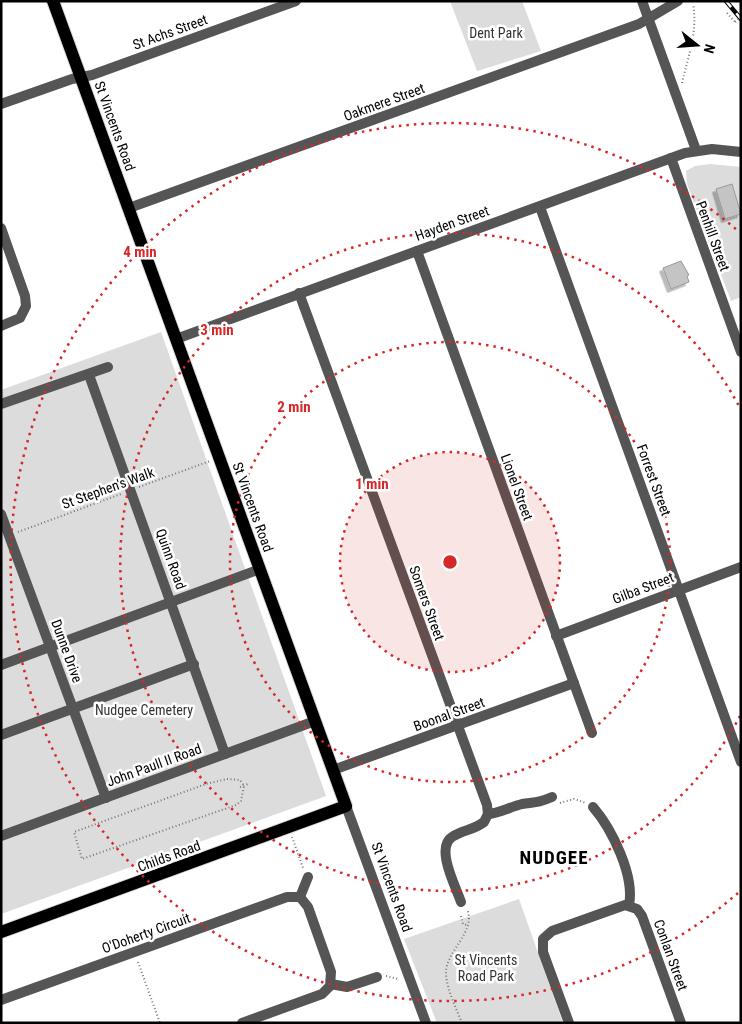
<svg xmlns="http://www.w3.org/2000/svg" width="742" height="1024" font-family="'Roboto Condensed',sans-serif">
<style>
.green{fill:#dcdcdc}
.building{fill:#c4c4c4;stroke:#999;filter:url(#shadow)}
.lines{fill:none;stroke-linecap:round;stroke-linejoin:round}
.major-casing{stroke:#dbdbdb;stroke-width:14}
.path{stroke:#777;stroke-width:2;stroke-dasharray:1 2.5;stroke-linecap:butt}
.minor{stroke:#555;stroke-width:10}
.major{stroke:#000;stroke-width:12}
.rail-casing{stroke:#000;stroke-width:4.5}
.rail{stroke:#fff;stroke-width:2.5;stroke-dasharray:8;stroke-linecap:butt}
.path-bridge{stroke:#777;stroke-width:2;stroke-dasharray:1 2.5;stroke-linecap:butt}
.ring{fill:none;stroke:#d62828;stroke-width:2.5;stroke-dasharray:2.5 5}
.labels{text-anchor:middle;stroke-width:5;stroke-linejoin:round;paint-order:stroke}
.street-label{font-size:14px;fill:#000;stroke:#fff}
.park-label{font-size:14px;fill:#333;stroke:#fff}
.district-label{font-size:19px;font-weight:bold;letter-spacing:1px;fill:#000;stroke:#fff}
.centre{fill:#d62828;stroke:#fff;stroke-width:2.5}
.ring-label{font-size:15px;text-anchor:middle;font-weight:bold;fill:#d62828;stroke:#fff;stroke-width:5;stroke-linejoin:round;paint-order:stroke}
</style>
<defs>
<filter id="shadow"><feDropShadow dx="-3.5" dy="3.5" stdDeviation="0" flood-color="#0004"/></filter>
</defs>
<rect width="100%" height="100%" fill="#fff"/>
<g class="green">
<path d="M450,1H522L541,51L477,71Z"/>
<path d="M710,164L741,167V297L731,301L687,184L686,171L695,166Z"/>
<path d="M161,332L326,796L1,914V390Z"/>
<path d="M519,899L563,1023H437L404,939Z"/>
</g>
<g class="building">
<path d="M732,184L741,214L725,219L716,189Z"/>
<path d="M681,261L689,275L687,276L689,282L671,289L663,268Z"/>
</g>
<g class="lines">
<defs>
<path id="major" d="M1,932L346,806L53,1"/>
</defs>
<use href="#major" class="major-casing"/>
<g class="path">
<path d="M738,1L741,5"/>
<path d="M740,1L741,2"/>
<path d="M727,13L735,22"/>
<path d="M682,83C688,56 698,32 693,4"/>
<path d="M139,487L210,461"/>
<path d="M18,532L121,494"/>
<path d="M227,779L240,780L244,786L241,801L236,805L82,859L74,832L206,784Z"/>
<path d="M240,787L248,784"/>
<path d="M560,803L574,799L586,803"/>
<path d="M292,837L303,868"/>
<path d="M461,916L463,924L467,925"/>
<path d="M138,962L160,1023"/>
<path d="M386,976L398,979"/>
<path d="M462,1023C456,1008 447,990 446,974C445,951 477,932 467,909"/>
</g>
<g class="minor">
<path d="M642,1L696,150"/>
<path d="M1,104L72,79L92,75L296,1"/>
<path d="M671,158L741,352"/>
<path d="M540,207L741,762"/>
<path d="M129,208L639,24L678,1"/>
<path d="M1,228L25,296L26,306L20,318L1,326"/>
<path d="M417,251L592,733"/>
<path d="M299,293L487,805L488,814L484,822C474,830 462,830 452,837C435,848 456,887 461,902"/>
<path d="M176,339L685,153L712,149L741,152"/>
<path d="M89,375L225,754"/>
<path d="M1,404L108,367"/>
<path d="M1,514L106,798"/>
<path d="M556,636L741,567"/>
<path d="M1,665L260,569"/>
<path d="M1,735L194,664"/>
<path d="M333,770L574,683"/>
<path d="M346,806L426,1023"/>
<path d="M593,807C612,829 635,876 629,905"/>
<path d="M488,814C500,813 510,807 522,804C536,802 538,803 552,797"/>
<path d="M1,836L315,721"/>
<path d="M331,984L347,987L377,977"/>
<path d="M1,1000L287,897H300L308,877"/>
<path d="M242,1023L322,994L330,986L331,972L308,907L300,897"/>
<path d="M569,1023L543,952V939L552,931L625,905L637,909L642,916L681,1023"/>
</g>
<use href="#major" class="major"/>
<defs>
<path id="rail" d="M726,1L741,19"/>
</defs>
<use href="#rail" class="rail-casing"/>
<use href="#rail" class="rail"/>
<path class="path-bridge" d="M735,22L741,17"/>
</g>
<circle cx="450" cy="562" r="110" fill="#d62828" fill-opacity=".12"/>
<g class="ring">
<circle cx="450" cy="562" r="110"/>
<circle cx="450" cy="562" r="220"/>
<path d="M740 716A329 329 0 1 1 740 408"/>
<path d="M738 893A439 439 0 1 1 738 231"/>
</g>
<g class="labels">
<g class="street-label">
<text transform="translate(170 32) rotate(-20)" y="5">St Achs Street</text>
<text transform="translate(384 102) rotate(-20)" y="5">Oakmere Street</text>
<text transform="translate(115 126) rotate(70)" y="5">St Vincents Road</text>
<text transform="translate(452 223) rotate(-20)" y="5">Hayden Street</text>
<text transform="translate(713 236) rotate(70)" y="5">Penhill Street</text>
<text transform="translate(654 480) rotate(70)" y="5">Forrest Street</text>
<text transform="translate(517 487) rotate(70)" y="5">Lionel Street</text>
<text transform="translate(108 488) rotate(-20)" y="5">St Stephen's Walk</text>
<text transform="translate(253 507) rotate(70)" y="5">St Vincents Road</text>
<text transform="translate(171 559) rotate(70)" y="5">Quinn Road</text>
<text transform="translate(643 588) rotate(-21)" y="5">Gilba Street</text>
<text transform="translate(427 603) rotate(70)" y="5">Somers Street</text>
<text transform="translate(67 651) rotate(70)" y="5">Dunne Drive</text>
<text transform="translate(449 714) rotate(-20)" y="5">Boonal Street</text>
<text transform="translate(154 765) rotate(-20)" y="5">John Paull II Road</text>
<text transform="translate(169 856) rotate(-20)" y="5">Childs Road</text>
<text transform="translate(392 887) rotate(70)" y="5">St Vincents Road</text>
<text transform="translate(146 933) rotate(-20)" y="5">O'Doherty Circuit</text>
<text transform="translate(671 955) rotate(70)" y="5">Conlan Street</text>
</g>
<g class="park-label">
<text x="496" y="38">Dent Park</text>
<text x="144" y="715">Nudgee Cemetery</text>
<text x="486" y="965">St Vincents<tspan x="486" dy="16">Road Park</tspan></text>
</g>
<g class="district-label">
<text x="554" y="864">NUDGEE</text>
</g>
</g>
<circle cx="450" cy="562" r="8" class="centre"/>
<g class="ring-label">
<text x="140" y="257">4 min</text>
<text x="217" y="335">3 min</text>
<text x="294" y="412">2 min</text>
<text x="372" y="489">1 min</text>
</g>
<rect width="742" height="1024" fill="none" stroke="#000000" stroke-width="5"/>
<g transform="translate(697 45) rotate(107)" stroke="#ffffff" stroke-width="4" paint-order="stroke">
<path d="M0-4L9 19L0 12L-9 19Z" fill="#000000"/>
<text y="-8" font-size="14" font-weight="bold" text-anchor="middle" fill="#000000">N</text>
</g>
</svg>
